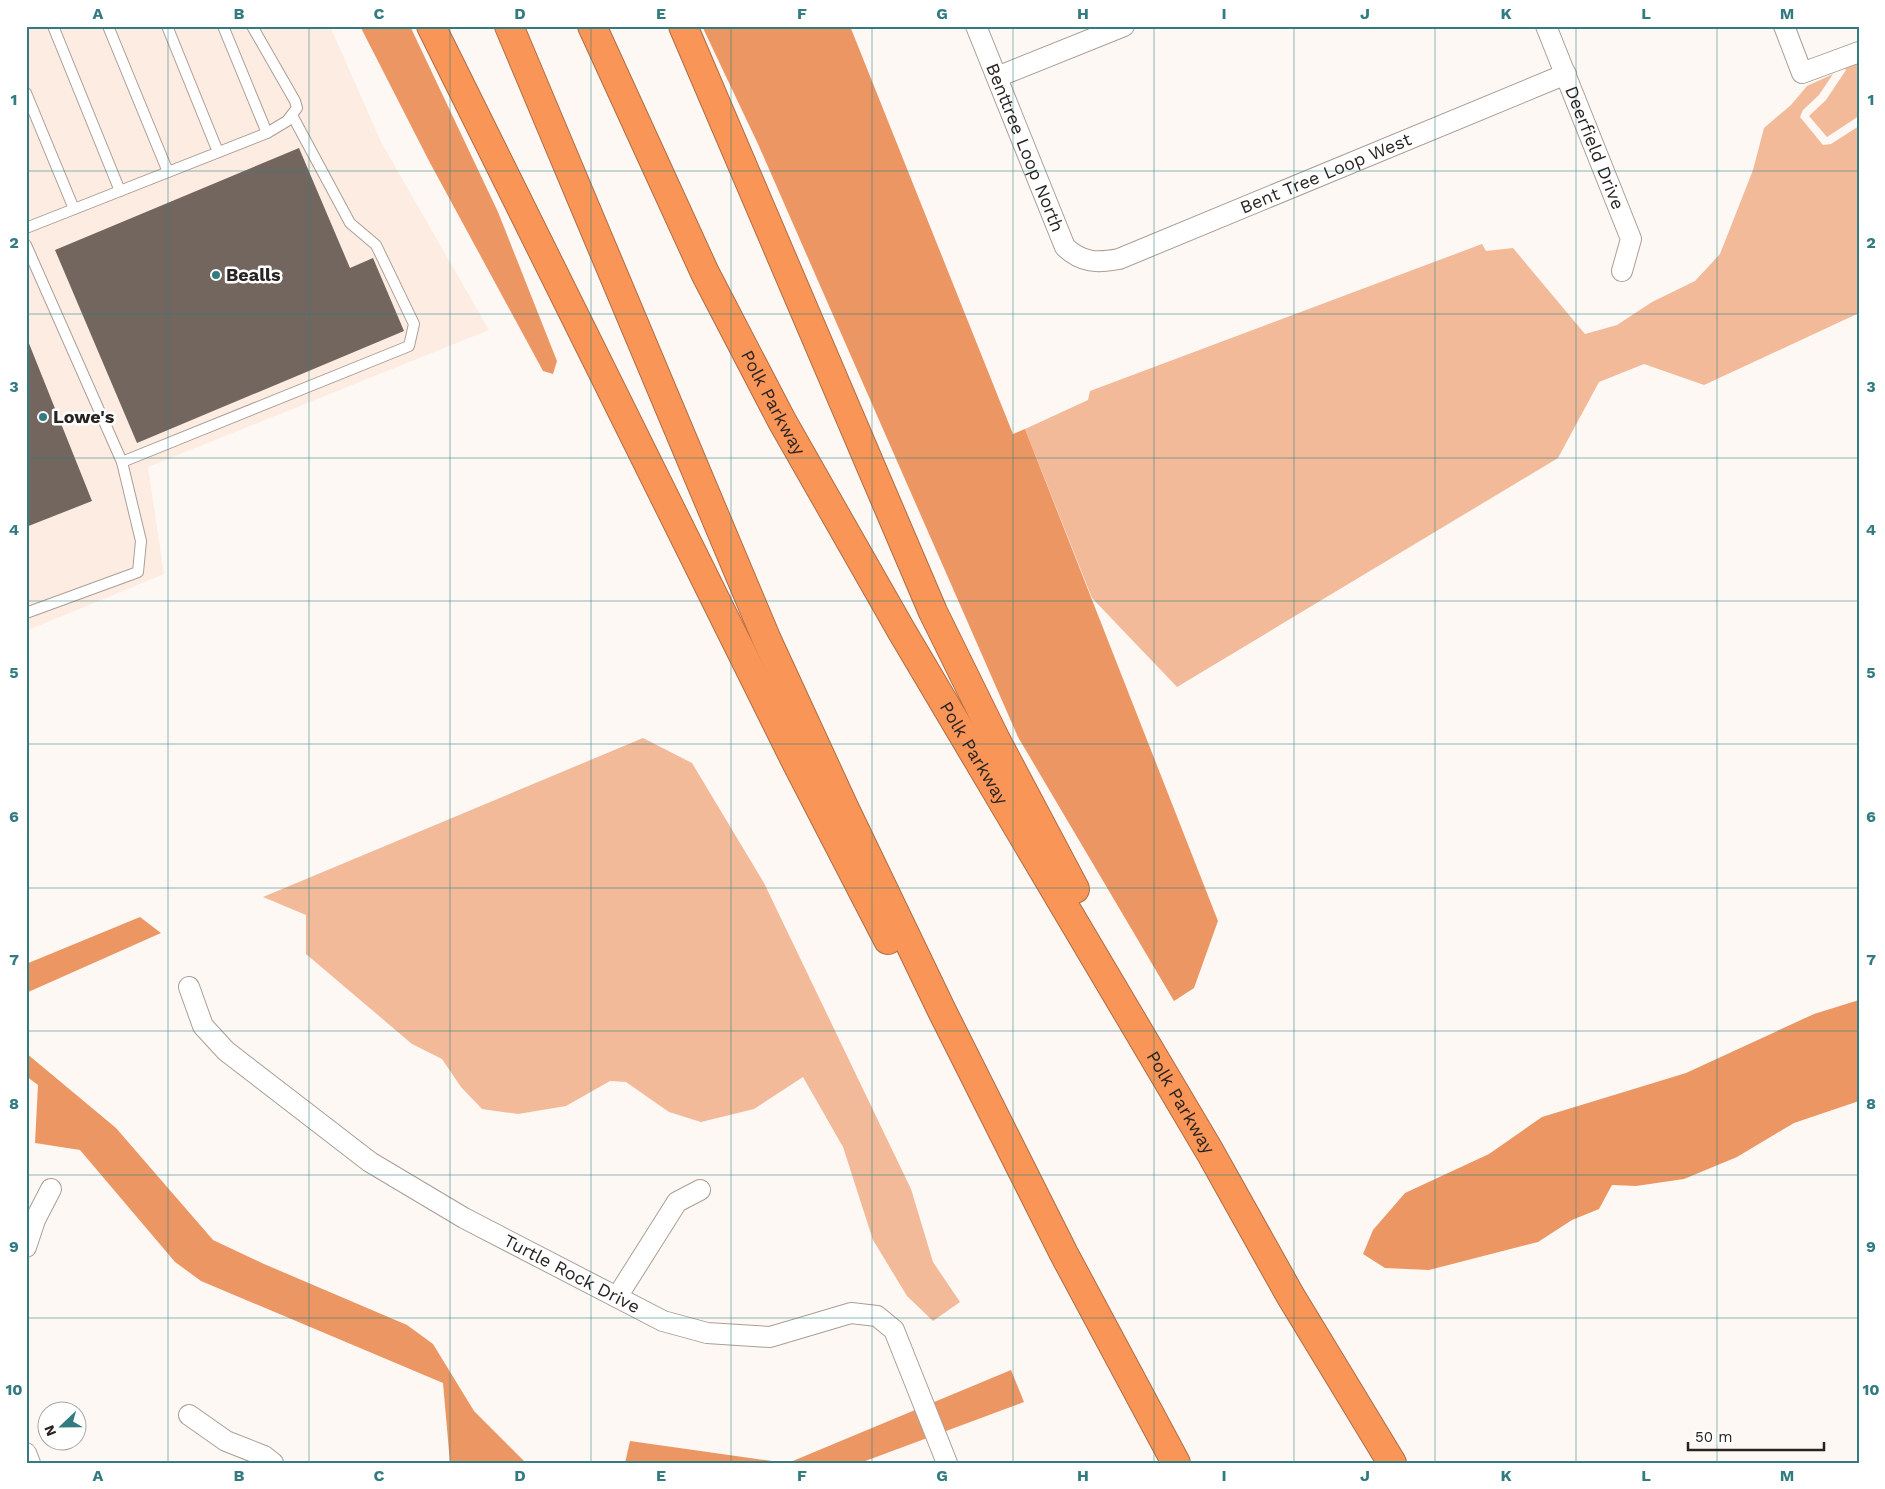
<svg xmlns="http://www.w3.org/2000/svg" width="1885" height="1489" font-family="'Work Sans',sans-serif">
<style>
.built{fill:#fdece2}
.green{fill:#f2ba99}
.water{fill:#eb9663}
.building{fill:#72665f}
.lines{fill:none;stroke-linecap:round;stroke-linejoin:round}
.lane-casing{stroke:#ab9e96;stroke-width:12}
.street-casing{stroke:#ab9e96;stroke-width:22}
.highway-casing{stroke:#b06d44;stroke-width:30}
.lane{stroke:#fff;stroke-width:10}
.street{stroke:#fff;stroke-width:20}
.highway{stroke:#f89557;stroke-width:28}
.grid{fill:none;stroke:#327b80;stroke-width:1;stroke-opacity:0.55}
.poi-dot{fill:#327b80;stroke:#fff;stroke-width:2}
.labels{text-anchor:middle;stroke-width:5;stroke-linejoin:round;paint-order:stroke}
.street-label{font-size:18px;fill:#292421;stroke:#fff}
.poi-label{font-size:18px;font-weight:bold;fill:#292421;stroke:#fff;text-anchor:start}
.neatline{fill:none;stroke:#327b80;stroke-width:2}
.grid-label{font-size:16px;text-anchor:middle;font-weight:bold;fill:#327b80}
</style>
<rect width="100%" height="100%" fill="#fef8f5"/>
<path class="built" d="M26,26H330L381,142L489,330L148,467L164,574L26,631Z"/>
<g class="green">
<path d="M1859,52V116L1827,137L1809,116L1826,100L1846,70L1840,60Z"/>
<path d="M1833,74L1819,95L1803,110L1800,117L1823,145L1831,144L1859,126V313L1704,385L1644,364L1599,382L1558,458L1177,687L1092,598L1025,429L1088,400L1090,391L1482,244L1486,251L1513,248L1585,334L1617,325L1652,302L1695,281L1720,254L1753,170L1764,128L1791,105L1807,86Z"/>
<path d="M643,738L692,763L764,883L911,1189L933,1262L960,1302L933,1321L907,1296L873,1240L843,1147L803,1077L754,1109L701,1122L669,1112L626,1082L610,1081L566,1106L518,1114L482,1109L461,1087L442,1059L412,1044L306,954V915L263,897Z"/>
</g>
<g class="water">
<path d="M360,26H410L498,212L557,361L553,374L543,371L429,161Z"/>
<path d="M702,26H850L1013,434L1025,429L1218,921L1194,988L1174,1001L1018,737L758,144Z"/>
<path d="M140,917L161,933L26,993V964Z"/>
<path d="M1859,1000V1101L1794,1123L1737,1157L1684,1179L1636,1186L1612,1185L1599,1209L1572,1220L1538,1242L1429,1270L1385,1268L1363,1254L1373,1230L1405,1193L1489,1154L1542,1117L1686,1073L1814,1014Z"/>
<path d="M26,1053L116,1128L213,1240L264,1264L407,1325L433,1344L474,1411L526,1463H450L443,1383L201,1281L175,1262L80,1150L35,1143L38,1085L26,1076Z"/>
<path d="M1011,1370L1024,1402L860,1463H788Z"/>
<path d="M630,1441L786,1463H625Z"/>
</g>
<g class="building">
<path d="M299,148L350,268L373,258L404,331L137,443L55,250Z"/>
<path d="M26,336L92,501L26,527Z"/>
</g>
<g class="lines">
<defs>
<g id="lane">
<path d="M53,26L120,191"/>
<path d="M108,26L168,172"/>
<path d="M167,26L218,152"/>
<path d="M223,26L267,133"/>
<path d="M26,93L74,209"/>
<path d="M26,228L267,133L287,121L297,108L295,101L252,26"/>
<path d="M26,245L122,462L409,346L414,324L376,245L350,223L292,115"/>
<path d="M26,613L138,572L141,541L122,462"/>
</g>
<g id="street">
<path id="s1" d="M976,26L1065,247C1082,263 1097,263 1119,259L1566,74"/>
<path id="s2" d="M1546,26L1631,239L1622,271"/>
<path d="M1784,26L1802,73L1859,52"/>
<path d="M997,77L1124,26"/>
<path id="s3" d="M189,987L203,1026L226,1051L370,1162L464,1218L663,1321L707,1333L770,1337L851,1313L877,1316L894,1330L947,1463"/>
<path d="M26,1247L35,1220L51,1189"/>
<path d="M617,1297L677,1202L700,1190"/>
<path d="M189,1415L226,1441L264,1456L273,1463"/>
<path d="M26,1453L30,1463"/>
</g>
<g id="highway">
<path d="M431,26L795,760L888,940"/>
<path d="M509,26L767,640L844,807L942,1011L1064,1254L1176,1463"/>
<path id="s4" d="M592,26L705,273L782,421L901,630L1210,1152L1290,1295L1392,1463"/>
<path d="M683,26L933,612L996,740L1075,889"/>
</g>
</defs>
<use href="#lane" class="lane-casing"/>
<use href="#street" class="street-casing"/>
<use href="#highway" class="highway-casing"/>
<use href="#lane" class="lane"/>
<use href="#street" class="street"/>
<use href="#highway" class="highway"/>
</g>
<path class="grid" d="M168,26V1463M309,26V1463M450,26V1463M591,26V1463M731,26V1463M872,26V1463M1013,26V1463M1154,26V1463M1294,26V1463M1435,26V1463M1576,26V1463M1717,26V1463M26,171H1859M26,314H1859M26,458H1859M26,601H1859M26,744H1859M26,888H1859M26,1031H1859M26,1175H1859M26,1318H1859"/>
<g class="poi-dot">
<circle cx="216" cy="275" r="5"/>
<circle cx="43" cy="417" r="5"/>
</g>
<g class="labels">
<g class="street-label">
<text dy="6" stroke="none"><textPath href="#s1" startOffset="131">Benttree Loop North</textPath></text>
<text dy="6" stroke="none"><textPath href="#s2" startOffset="131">Deerfield Drive</textPath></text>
<text dy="6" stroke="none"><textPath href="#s1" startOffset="520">Bent Tree Loop West</textPath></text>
<text dy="6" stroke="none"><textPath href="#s4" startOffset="418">Polk Parkway</textPath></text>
<text dy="6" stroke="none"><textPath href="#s4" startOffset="822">Polk Parkway</textPath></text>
<text dy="6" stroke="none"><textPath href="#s4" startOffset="1228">Polk Parkway</textPath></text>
<text dy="6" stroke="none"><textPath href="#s3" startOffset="488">Turtle Rock Drive</textPath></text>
</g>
<g class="poi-label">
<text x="226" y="281">Bealls</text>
<text x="53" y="423">Lowe's</text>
</g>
</g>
<rect width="1885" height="1489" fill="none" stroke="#ffffff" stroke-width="55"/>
<g transform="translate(62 1426) rotate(248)"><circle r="24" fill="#ffffff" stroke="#a9a7a6"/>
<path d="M0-4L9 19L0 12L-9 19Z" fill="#327b80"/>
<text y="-8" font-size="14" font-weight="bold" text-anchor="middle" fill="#292421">N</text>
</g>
<path d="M1688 1442v8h136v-8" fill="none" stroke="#292421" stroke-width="2.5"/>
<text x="1695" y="1442" font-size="15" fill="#292421" stroke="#ffffff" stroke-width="4" paint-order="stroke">50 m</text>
<rect x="28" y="28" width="1830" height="1434" class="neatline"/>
<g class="grid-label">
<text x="98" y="19">A</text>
<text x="239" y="19">B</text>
<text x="379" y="19">C</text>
<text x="520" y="19">D</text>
<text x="661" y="19">E</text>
<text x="802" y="19">F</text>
<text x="942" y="19">G</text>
<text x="1083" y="19">H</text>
<text x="1224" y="19">I</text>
<text x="1365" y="19">J</text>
<text x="1506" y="19">K</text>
<text x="1646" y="19">L</text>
<text x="1787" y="19">M</text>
<text x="14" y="105">1</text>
<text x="1871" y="105">1</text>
<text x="14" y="248">2</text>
<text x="1871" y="248">2</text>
<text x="14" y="392">3</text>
<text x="1871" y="392">3</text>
<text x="14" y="535">4</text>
<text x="1871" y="535">4</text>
<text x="14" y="678">5</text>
<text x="1871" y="678">5</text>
<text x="14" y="822">6</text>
<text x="1871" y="822">6</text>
<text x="14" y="965">7</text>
<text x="1871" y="965">7</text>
<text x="14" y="1109">8</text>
<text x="1871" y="1109">8</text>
<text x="14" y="1252">9</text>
<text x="1871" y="1252">9</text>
<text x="14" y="1395">10</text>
<text x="1871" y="1395">10</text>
<text x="98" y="1481">A</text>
<text x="239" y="1481">B</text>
<text x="379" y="1481">C</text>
<text x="520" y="1481">D</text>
<text x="661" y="1481">E</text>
<text x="802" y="1481">F</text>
<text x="942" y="1481">G</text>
<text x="1083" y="1481">H</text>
<text x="1224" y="1481">I</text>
<text x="1365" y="1481">J</text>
<text x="1506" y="1481">K</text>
<text x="1646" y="1481">L</text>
<text x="1787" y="1481">M</text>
</g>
</svg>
